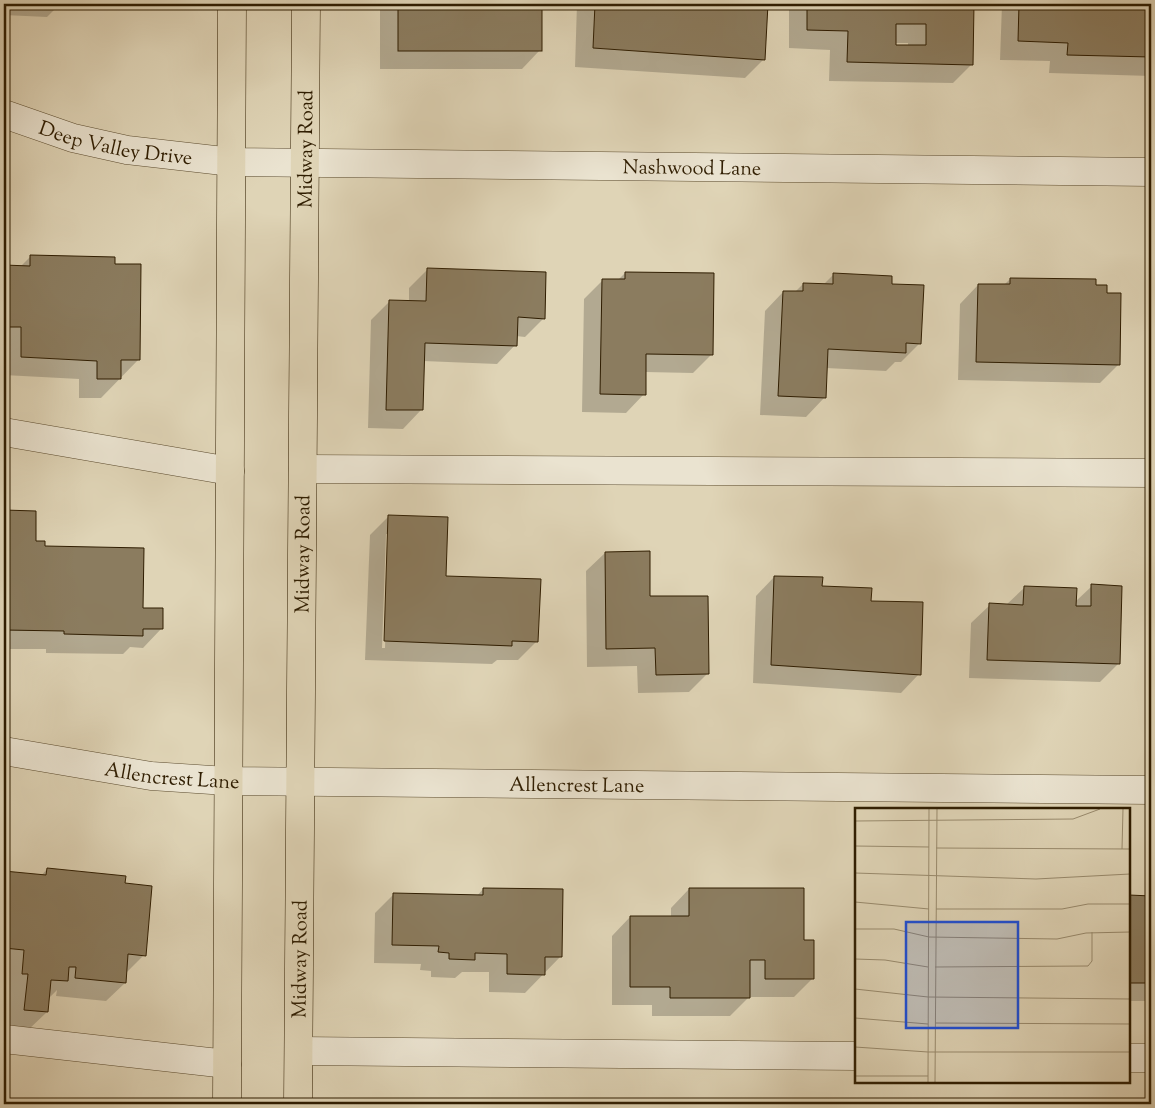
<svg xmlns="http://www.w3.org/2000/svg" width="1155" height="1108" font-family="'Sorts Mill Goudy',serif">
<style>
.shadow{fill:#0003;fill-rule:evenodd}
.building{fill:#8b7c5f;stroke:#2f1d01;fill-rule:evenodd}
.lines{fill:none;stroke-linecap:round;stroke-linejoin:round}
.minor-casing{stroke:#5b4b2e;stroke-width:29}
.major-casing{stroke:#2f1d01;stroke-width:29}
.minor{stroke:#eae3d0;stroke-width:28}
.major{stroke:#dfd4b6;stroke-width:28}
.labels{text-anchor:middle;stroke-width:5;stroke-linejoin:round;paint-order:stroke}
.street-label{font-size:20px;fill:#2f1d01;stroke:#eae3d0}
.inset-road{fill:none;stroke:#998b6e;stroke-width:1}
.view{fill:#1d4ed8;fill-opacity:0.15;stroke:#1d4ed8;stroke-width:2.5}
.inset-edge{fill:none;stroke:#2f1d01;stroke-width:2.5}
</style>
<rect width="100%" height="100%" fill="#dfd4b6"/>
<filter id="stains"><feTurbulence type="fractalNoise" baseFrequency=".004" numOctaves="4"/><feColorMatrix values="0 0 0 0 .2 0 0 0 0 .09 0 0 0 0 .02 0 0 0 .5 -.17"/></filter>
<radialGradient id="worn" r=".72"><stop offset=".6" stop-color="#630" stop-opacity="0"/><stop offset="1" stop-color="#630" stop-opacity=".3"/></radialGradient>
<g class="shadow">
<path d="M4,4H60L47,17L4,15Z"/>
<path d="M380,4H540V50L522,69H380Z"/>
<path d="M577,4H766L764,59L745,78L575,67Z"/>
<path d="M789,4H973L972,64L953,83L829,81L830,50L789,48ZM895,43H908V46H895Z"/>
<path d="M1002,4H1151V76L1049,73L1050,61L1000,60Z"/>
<path d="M30,257L114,265L138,360L101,398H79V379L4,375V267H20Z"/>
<path d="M428,269L544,318L525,337L516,336L515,345L497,364L423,361L421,410L403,429L368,428L371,320L390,301L409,302V288Z"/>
<path d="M625,273L712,354L693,373L645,372L644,394L626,413L582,412L584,299L603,280H618Z"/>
<path d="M834,274L891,285L920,343L901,362H895L886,371L826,368L824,398L806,417L760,415L765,311L783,292H795L803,284L823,285Z"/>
<path d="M1010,279L1095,286L1106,294L1119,364L1100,383L958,380L960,304L978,285L1003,286Z"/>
<path d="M1151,336V388H1145L1147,340Z"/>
<path d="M4,511L35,512L34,542L142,609L161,629L143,648L130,647L123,654L46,653V649H4Z"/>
<path d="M388,517L445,577L537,641L518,660H497L492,664L365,660L370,535ZM386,534H388L385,648H382Z"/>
<path d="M605,553L707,674L689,692L638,693L637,666L587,667L586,571Z"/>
<path d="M774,577L870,602L919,674L901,693L753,683L756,596Z"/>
<path d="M1092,586L1118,664L1100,682L969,678L971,623L990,605H1006L1024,588L1075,602Z"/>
<path d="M47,869L124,884L144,955L125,974V983L106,1001L56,996L57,990L48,999L47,1012L28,1030L6,1028L9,993L4,992L6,969L4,968V872L41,876Z"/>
<path d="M483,889L561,956L525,993L489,992V972H462L455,978L431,977V971L420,970L421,964L374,963L375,913L394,894L477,896Z"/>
<path d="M689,889L803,941L813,978L794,997H749L730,1016H652V1005H612V936L630,917H671V908Z"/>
<rect x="1129" y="897" width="22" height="104"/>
</g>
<g class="building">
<rect x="398" y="4" width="144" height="47"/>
<path d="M595,4H768L765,60L593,48Z"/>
<path d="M807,4H974L973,65L847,62L848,31L807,30ZM896,24H926V45H896Z"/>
<path d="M1019,4H1151V57L1067,55L1068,43L1018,41Z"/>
<path d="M30,255L115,257V264H141L140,360H121V379H97V361L21,357V327H4V265L30,266Z"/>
<path d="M427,268L546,272L545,319L518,317L517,346L425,343L423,410H386L389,300L426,301Z"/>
<path d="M625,272L714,273L713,355L646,354V395L600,394L602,279H625Z"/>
<path d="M833,273L892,276V284L924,285L921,344L906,343V353L828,349L826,398L778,396L783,291H803V283L833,284Z"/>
<path d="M1010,278L1096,279V285H1107V293H1121L1120,365L976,362L978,284H1010Z"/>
<path d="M4,510L36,511V541H45V546L144,548L143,608H163V629H143V636L64,634V631L4,630Z"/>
<path d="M388,515L448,517L446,576L541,579L538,642L512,641V646L384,641Z"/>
<path d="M650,551V596H708L709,674L656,675L655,648L606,649L605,552Z"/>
<path d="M774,576L823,577L822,586L872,588L871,601L923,602L921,675L771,665Z"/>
<path d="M1091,584L1122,586L1120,664L987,660L989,603L1023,605L1024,586L1077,588L1076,606H1091Z"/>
<path d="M47,868L126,876L125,883L152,886L146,956L128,954L126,983L75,978L76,967H69L68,981L51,980L48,1012L24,1010L28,974H22L24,950L4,948V871L46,875Z"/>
<path d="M483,888L563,889L562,957H545V975L507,974V954L475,953V960L449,959V953L438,952L439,946L392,945L393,893L483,895Z"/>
<path d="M689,888H804V940H814V979H765V960H750V998H670V987H630V916H689Z"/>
<path d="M1129,895L1151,896V983H1129Z"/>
</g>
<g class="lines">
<defs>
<g id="minor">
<path id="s1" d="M4,114L73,138L127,150L232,162L1151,172"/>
<path d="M4,432L230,471"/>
<path d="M303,469L1151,473"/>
<path id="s2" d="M4,751L151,776L227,781L1151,790"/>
<path d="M4,1039L227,1064"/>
<path d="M299,1051L856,1056"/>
<path d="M1129,1058H1151"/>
</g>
<g id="major">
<path d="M227,1104L232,4"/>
<path id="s3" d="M298,1104L306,4"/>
</g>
</defs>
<use href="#minor" class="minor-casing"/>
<use href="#major" class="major-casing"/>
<use href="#minor" class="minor"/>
<use href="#major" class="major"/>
</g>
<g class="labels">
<g class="street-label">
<text dy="7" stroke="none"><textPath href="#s1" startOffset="116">Deep Valley Drive</textPath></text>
<text dy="7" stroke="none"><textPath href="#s3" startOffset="955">Midway Road</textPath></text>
<text dy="7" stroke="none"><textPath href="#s1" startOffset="694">Nashwood Lane</textPath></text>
<text dy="7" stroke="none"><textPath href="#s3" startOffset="550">Midway Road</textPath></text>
<text dy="7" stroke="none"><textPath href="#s2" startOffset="170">Allencrest Lane</textPath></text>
<text dy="7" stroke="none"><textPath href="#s2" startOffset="575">Allencrest Lane</textPath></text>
<text dy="7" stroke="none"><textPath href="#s3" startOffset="145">Midway Road</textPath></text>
</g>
</g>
<g transform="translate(855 808)">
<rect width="275" height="275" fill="#dfd4b6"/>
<path class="inset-road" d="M0,13L218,11L245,1M0,38L74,39M81,40L275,41M267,41L268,1M0,65L181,71L275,66M0,94L74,101M81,101H207L233,96H275M0,121H39L74,129L202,131L231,125L275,124M0,151L30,152L73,159M80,159L233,158L237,153V124M0,181L73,189L275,191M0,210L73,216M80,215L275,216M0,239L73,244H275M0,268H73M73,274L74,1M80,274L82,1"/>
<path class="view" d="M51,114H163V220H51Z"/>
<rect width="275" height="275" class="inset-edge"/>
</g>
<rect width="1155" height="1108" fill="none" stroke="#dfd4b6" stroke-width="20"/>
<rect x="5" y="5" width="1145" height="1098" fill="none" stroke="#2f1d01" stroke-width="2.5"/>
<rect x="10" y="10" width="1135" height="1088" fill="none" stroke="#2f1d01"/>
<rect width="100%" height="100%" filter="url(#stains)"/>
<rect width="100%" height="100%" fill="url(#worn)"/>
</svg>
